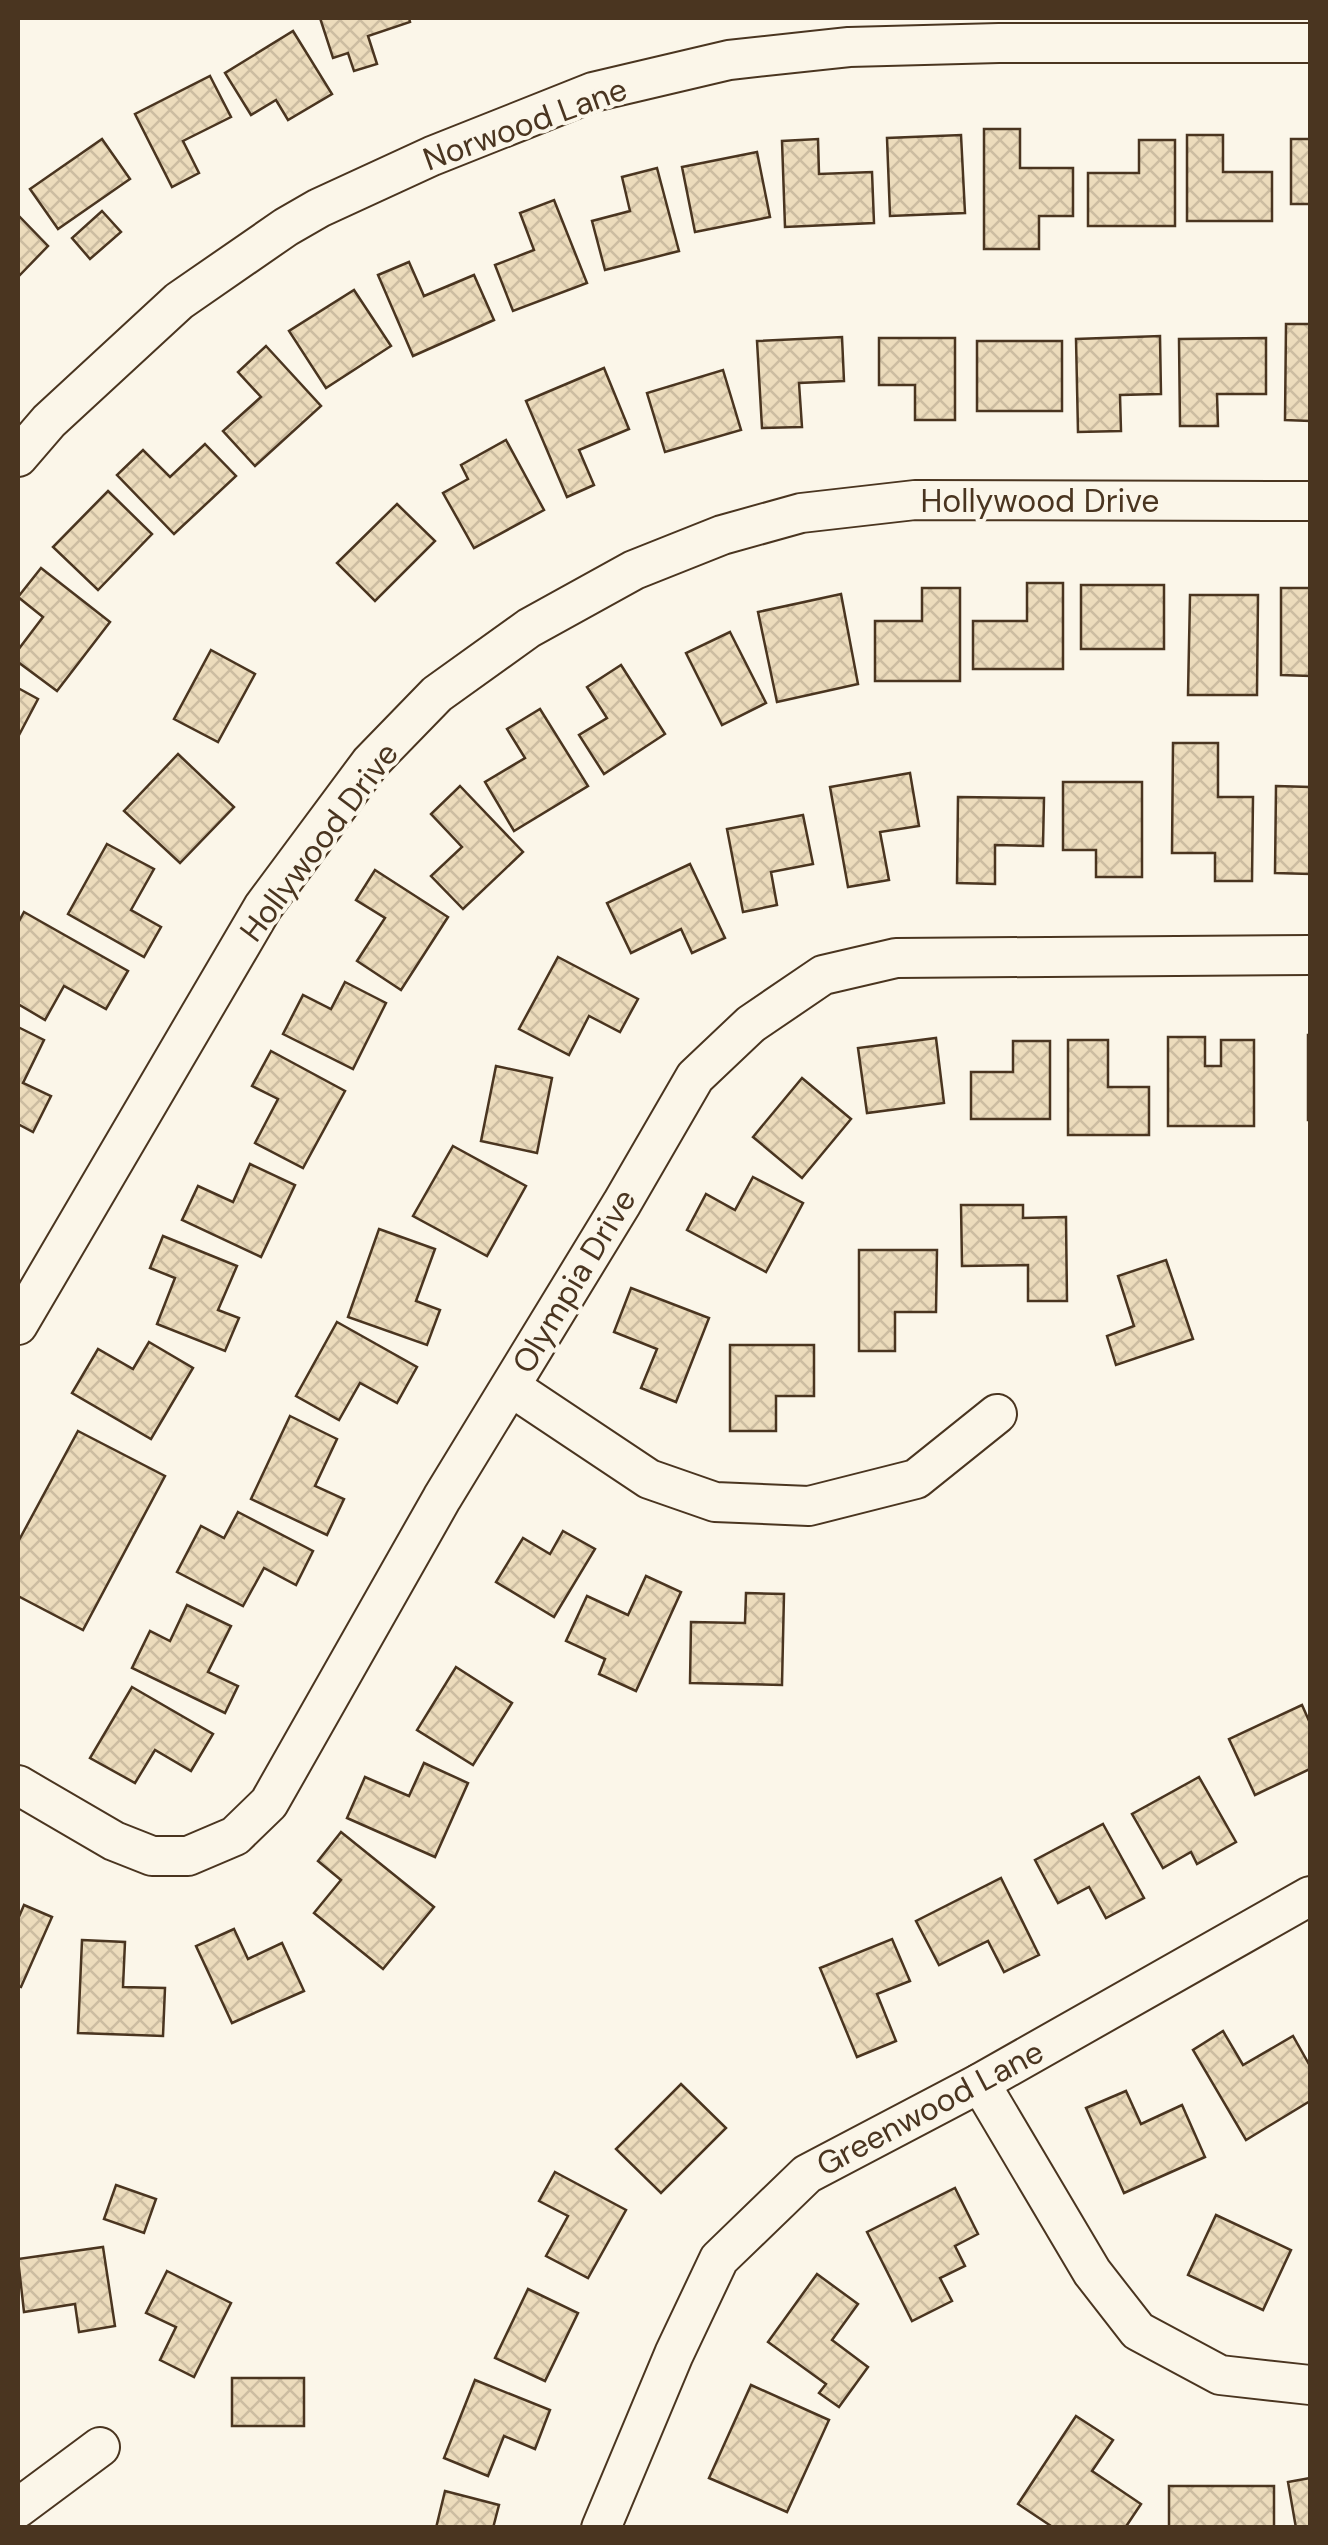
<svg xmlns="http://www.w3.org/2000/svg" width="1328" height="2545" font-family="'DM Sans',sans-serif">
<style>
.building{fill:url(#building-cross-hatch);stroke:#4a3520;stroke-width:2.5}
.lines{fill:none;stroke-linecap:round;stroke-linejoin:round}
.minor-casing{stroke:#4a3520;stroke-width:42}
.minor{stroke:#fbf6e9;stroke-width:38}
.labels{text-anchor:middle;stroke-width:8;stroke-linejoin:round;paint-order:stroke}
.street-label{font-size:32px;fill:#4a3520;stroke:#fbf6e9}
</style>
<defs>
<pattern id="building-cross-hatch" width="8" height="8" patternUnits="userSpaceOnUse" patternTransform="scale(2.5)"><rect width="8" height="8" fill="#ecdcbc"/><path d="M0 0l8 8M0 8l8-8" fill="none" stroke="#ccbda1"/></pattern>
</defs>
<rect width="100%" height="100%" fill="#fbf6e9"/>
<g class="building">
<path d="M320,18H409L410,22L368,36L377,64L354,71L348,53L333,58Z"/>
<path d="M293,31L332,94L288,120L276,100L251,115L225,73Z"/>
<path d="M210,76L231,117L183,141L199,173L172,187L135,114Z"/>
<path d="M984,129H1020V168H1073V216H1039V249H984Z"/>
<path d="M961,135L965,213L890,216L887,138Z"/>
<path d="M1187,135H1223V172H1272V221H1187Z"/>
<path d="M102,139L130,179L58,229L30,189Z"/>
<path d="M818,139L819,174L872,172L874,223L785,227L782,141Z"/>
<rect x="1291" y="139" width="19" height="65"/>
<path d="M1139,140H1175V226H1088V173H1139Z"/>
<path d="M757,152L770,217L695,232L682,167Z"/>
<path d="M657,168L679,251L605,270L592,221L630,211L622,177Z"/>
<path d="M554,200L587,283L513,311L495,265L534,250L520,213Z"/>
<path d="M102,211L121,232L90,259L72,238Z"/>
<path d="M18,215L48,246L18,277Z"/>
<path d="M409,262L424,296L474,275L494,320L413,356L378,275Z"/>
<path d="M354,290L391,346L326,388L289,331Z"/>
<path d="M1286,324H1310V421L1285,420Z"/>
<path d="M1160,336L1161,394L1120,395L1121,431L1078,432L1076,339Z"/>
<path d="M842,337L844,381L799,383L802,427L762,428L757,341Z"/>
<path d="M879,338H955V420H915V385H879Z"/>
<path d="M1266,338V394H1217L1218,426H1180L1179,339Z"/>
<rect x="977" y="341" width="85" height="70"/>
<path d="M266,346L321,406L255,466L223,431L261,397L238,372Z"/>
<path d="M604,368L629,429L579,450L594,485L567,497L526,401Z"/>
<path d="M723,370L741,430L665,452L647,393Z"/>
<path d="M506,440L544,510L474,548L443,493L468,479L461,465Z"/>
<path d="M205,444L236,476L174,534L117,475L143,450L170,477Z"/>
<path d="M108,491L152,534L98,590L53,547Z"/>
<path d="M397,504L435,541L375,601L337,563Z"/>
<path d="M41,568L110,622L57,691L18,662V650L43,617L18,597Z"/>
<path d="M1027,583H1063V669H973V621H1027Z"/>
<rect x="1081" y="585" width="83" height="64"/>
<path d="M922,588H960V681H875V621H922Z"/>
<path d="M1281,588H1310V676L1281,675Z"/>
<path d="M841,594L858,684L777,702L758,612Z"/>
<path d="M1190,595H1258L1257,695H1188Z"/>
<path d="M730,632L766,703L722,725L686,653Z"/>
<path d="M211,650L255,674L218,742L174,719Z"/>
<path d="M621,665L665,734L604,774L579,735L607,718L587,687Z"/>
<path d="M18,688L38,699L18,737Z"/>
<path d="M540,709L588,786L514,831L485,782L525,758L507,729Z"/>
<path d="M1173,743H1218V797H1253L1252,881H1215V853H1172Z"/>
<path d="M178,754L234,807L180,863L124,811Z"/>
<path d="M910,773L919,826L880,832L889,880L848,887L830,787Z"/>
<path d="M1063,782H1142V877H1096V850H1063Z"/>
<path d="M460,786L523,852L463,909L431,876L462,847L431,814Z"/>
<path d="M1276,786L1310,787V874L1275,873Z"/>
<path d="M958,797L1044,798L1043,846L995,845V884L957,883Z"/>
<path d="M803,815L813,864L771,872L777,905L743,912L727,829Z"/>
<path d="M107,844L154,869L131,910L161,927L144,957L68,914Z"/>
<path d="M690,864L725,938L692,953L681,929L631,953L607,903Z"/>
<path d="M375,870L448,917L401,990L357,961L385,918L356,900Z"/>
<path d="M24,912L128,971L106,1009L64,986L45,1020L18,1004V923Z"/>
<path d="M558,957L638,999L620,1032L589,1016L569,1055L519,1029Z"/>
<path d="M345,982L386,1003L353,1069L283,1034L303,995L331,1009Z"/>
<path d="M18,1027L44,1040L23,1083L51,1096L33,1132L18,1124Z"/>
<rect x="1308" y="1035" width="2" height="85"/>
<path d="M1168,1037H1205V1066H1221V1040H1254V1126H1168Z"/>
<path d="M936,1038L944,1103L867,1113L858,1048Z"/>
<path d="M1068,1040H1108V1087H1149V1135H1068Z"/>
<path d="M1013,1041H1050V1119H971V1072H1013Z"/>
<path d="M271,1051L345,1091L303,1168L255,1143L278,1099L252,1086Z"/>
<path d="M496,1066L552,1078L537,1153L481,1141Z"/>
<path d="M802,1078L851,1119L802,1178L753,1137Z"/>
<path d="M453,1146L526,1186L487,1256L413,1216Z"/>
<path d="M250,1164L295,1185L261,1257L182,1220L198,1186L233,1202Z"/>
<path d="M753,1177L803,1203L766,1272L687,1230L706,1194L735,1210Z"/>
<path d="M961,1205H1023V1218L1066,1217L1067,1301H1028V1265L962,1266Z"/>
<path d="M379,1229L435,1249L416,1301L440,1310L427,1345L348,1317Z"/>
<path d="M163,1236L237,1266L218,1310L239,1318L225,1351L157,1324L175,1278L150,1268Z"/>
<path d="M859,1250H937L936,1312H895V1351H859Z"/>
<path d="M1166,1260L1193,1339L1116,1365L1107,1336L1134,1326L1118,1276Z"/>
<path d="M631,1288L709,1318L676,1402L641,1388L657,1349L614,1332Z"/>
<path d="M337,1322L417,1367L397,1403L360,1383L339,1420L296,1396Z"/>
<path d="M149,1342L193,1368L151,1439L72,1393L98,1349L133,1369Z"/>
<path d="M730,1345H814V1396H776V1431H730Z"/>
<path d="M290,1416L337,1439L315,1486L344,1499L327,1535L251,1499Z"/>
<path d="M78,1431L165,1476L83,1630L18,1596V1542Z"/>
<path d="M238,1512L313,1551L296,1585L264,1568L243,1606L177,1572L201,1526L224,1538Z"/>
<path d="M563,1531L595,1549L554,1617L496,1582L523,1538L550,1554Z"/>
<path d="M646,1576L681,1592L636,1691L599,1674L605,1659L566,1641L587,1596L628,1615Z"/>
<path d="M746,1593L784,1594L782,1685L690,1683L691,1622L745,1623Z"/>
<path d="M187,1605L231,1626L208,1672L238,1686L225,1713L132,1668L150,1631L170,1641Z"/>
<path d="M456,1667L512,1703L473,1765L417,1730Z"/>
<path d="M132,1687L213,1734L191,1771L155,1750L135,1783L90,1758Z"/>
<path d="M1302,1705L1310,1723V1769L1255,1795L1229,1739Z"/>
<path d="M424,1763L468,1783L435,1857L347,1818L365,1777L409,1796Z"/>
<path d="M1199,1777L1236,1842L1197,1864L1191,1852L1163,1868L1132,1814Z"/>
<path d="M1103,1824L1144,1898L1106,1918L1089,1887L1058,1903L1035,1860Z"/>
<path d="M341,1832L434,1907L383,1969L314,1913L341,1880L318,1861Z"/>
<path d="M1001,1878L1039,1955L1004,1972L988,1941L939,1965L916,1921Z"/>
<path d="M24,1905L52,1917L21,1987L18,1986V1919Z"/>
<path d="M234,1929L248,1959L282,1943L304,1991L232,2023L196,1946Z"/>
<path d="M892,1939L910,1981L877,1994L896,2041L857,2057L820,1968Z"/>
<path d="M82,1940L125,1942L123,1987L165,1988L163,2036L78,2033Z"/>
<path d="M1223,2031L1243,2065L1293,2036L1310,2066V2101L1246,2140L1193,2050Z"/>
<path d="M681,2084L726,2128L661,2193L616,2149Z"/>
<path d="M1126,2091L1141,2124L1182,2105L1205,2157L1124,2193L1086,2108Z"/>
<path d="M555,2172L626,2210L588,2278L546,2256L568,2216L539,2201Z"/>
<path d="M116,2185L156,2199L144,2233L104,2219Z"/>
<path d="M955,2188L978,2234L955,2246L965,2266L940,2278L952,2301L912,2321L867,2232Z"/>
<path d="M1216,2215L1291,2250L1263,2310L1188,2275Z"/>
<path d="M103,2247L115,2326L79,2332L75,2304L24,2312L18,2259Z"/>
<path d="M167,2271L231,2303L194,2377L160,2360L176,2327L146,2313Z"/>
<path d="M817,2274L858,2304L832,2340L868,2367L839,2407L819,2393L826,2384L768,2342Z"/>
<path d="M528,2289L578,2313L545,2381L495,2358Z"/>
<rect x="232" y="2378" width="72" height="48"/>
<path d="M475,2380L550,2410L535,2449L504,2436L488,2476L444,2458Z"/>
<path d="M751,2385L829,2420L787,2512L709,2478Z"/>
<path d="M1076,2416L1113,2440L1092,2471L1141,2504L1125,2528H1054L1018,2504Z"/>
<path d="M1310,2478V2528H1296L1288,2482Z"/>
<rect x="1169" y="2486" width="105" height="42"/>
<path d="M445,2491L499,2505L493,2528H436Z"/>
</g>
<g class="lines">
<defs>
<g id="minor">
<path d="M18,457L49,421L179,301L286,227L319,208L432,156L593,92L729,60L849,47L999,43H1310"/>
<path d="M18,1325L263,907L370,763L437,694L529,628L634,570L722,535L801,513L915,500L1310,501"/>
<path d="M511,1387L649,1479L715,1502L809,1506L916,1479L997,1414"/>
<path d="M18,1785L114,1841L152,1856H188L235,1836L269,1803L442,1498L622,1203L695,1077L751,1024L823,975L896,958L1310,955"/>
<path d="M980,2083L1092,2272L1138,2331L1220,2375L1310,2385"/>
<path d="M18,2508L100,2447"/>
<path d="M601,2528L674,2354L719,2259L807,2174L980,2083L1310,1896"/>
</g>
</defs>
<use href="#minor" class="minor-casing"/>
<use href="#minor" class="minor"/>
</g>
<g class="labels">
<g class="street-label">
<text transform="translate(525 124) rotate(-20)" y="11">Norwood Lane</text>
<text x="1040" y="512">Hollywood Drive</text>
<text transform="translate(319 842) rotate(-53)" y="11">Hollywood Drive</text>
<text transform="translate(574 1281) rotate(-59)" y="11">Olympia Drive</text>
<text transform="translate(930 2108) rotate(-28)" y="11">Greenwood Lane</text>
</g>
</g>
<rect width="1328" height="2545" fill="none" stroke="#4a3520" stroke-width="40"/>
</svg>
